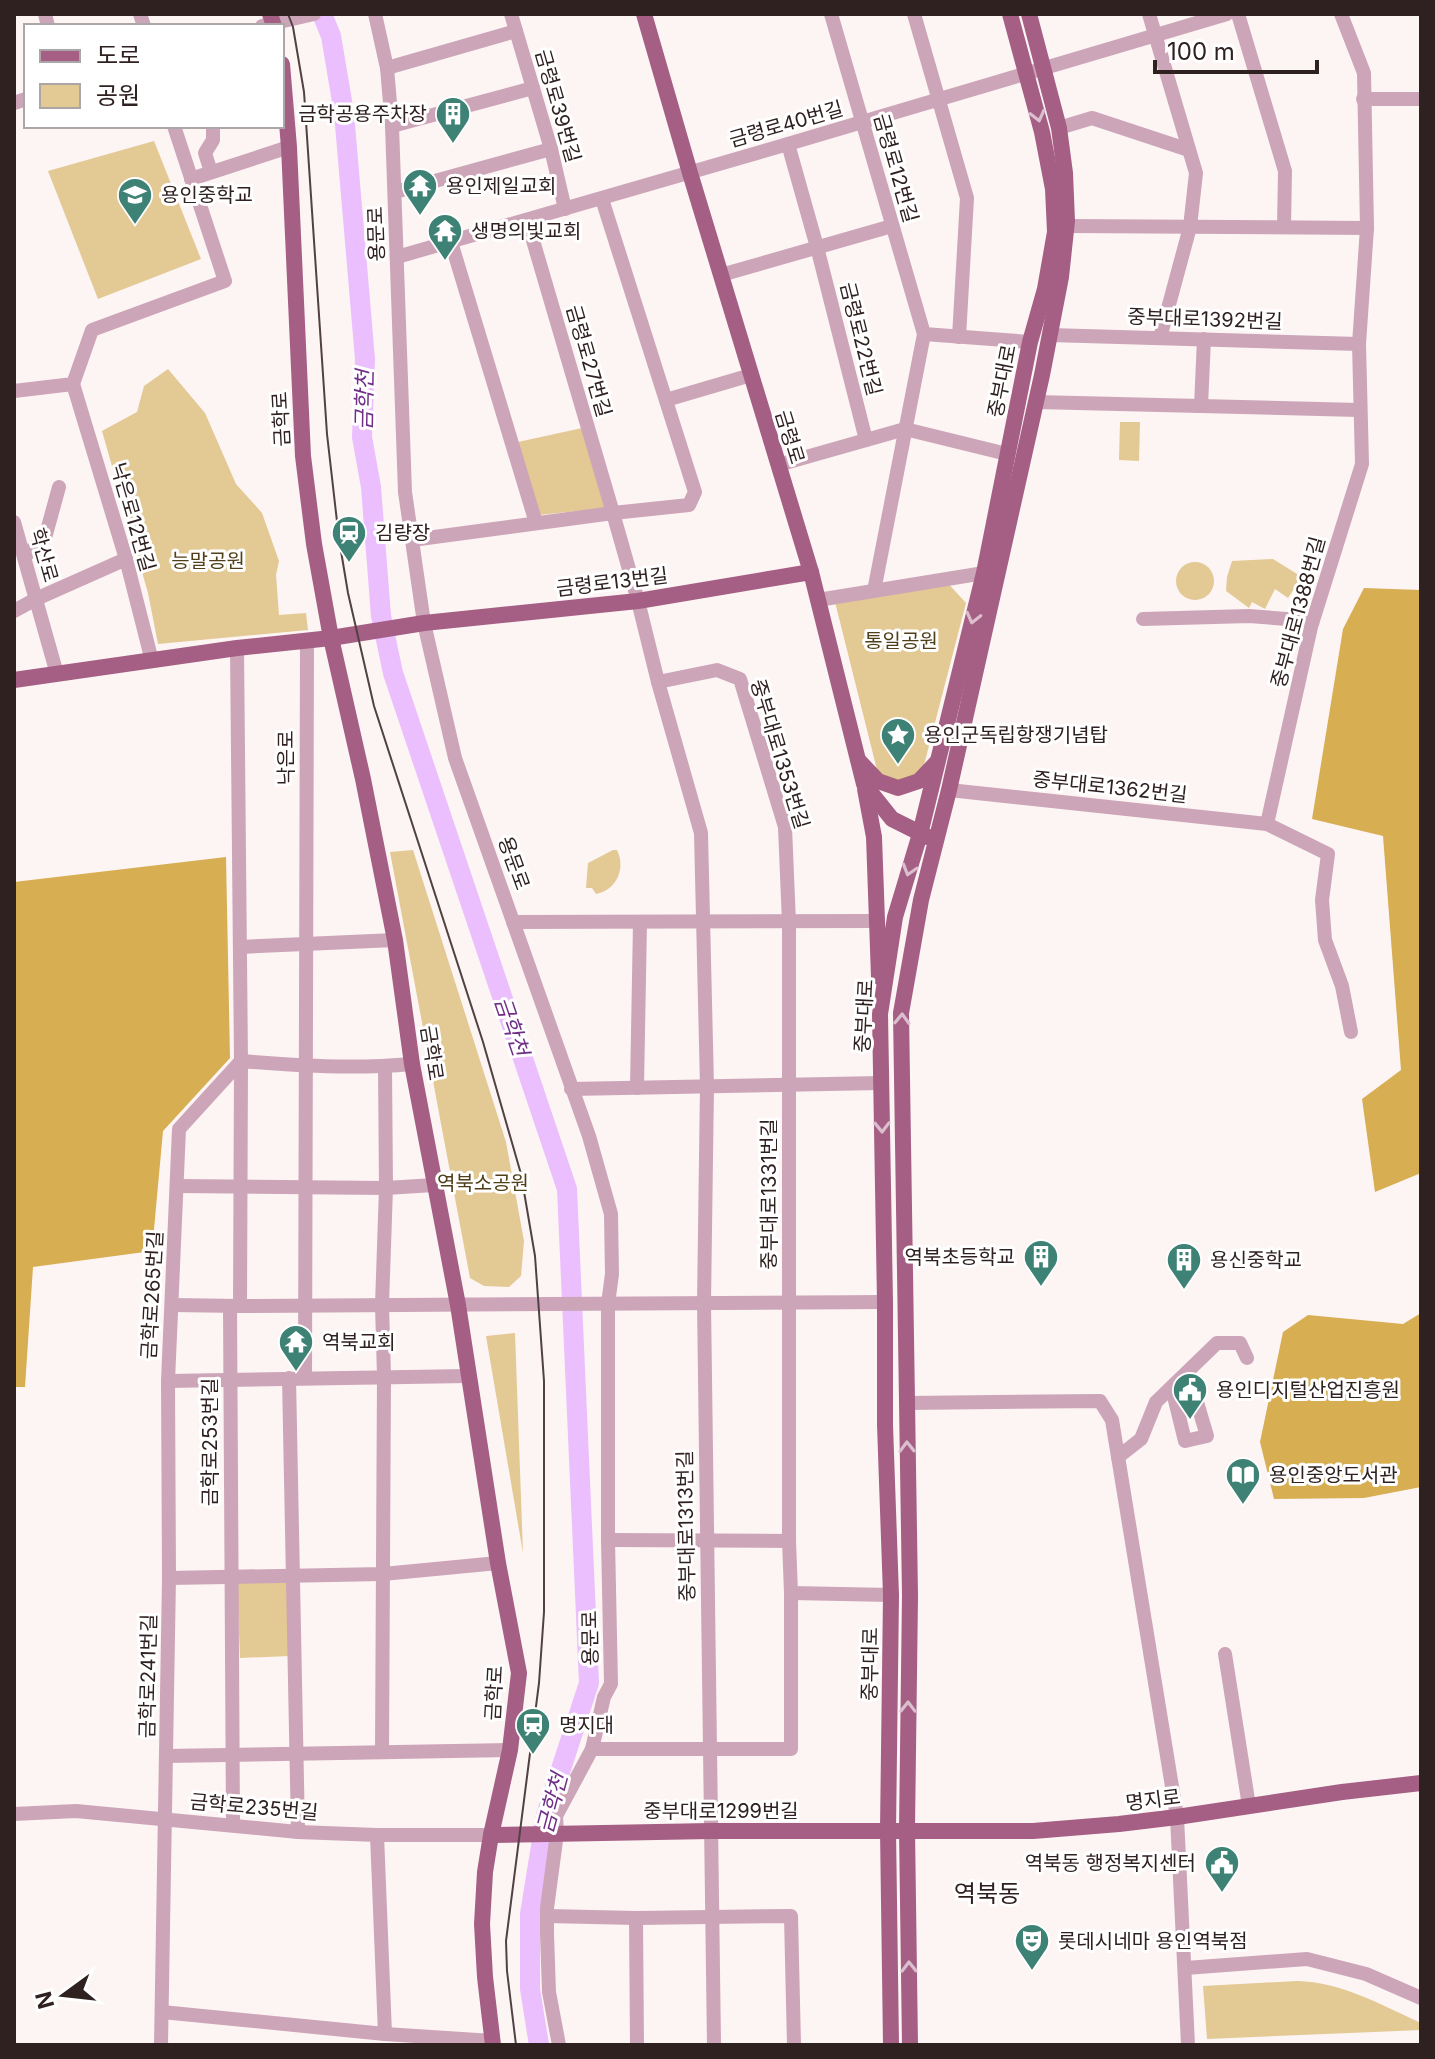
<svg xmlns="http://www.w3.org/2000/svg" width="1435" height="2059" font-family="Inter,'Noto Sans KR',sans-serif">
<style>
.green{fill:#e3c994}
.forest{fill:#d8ae53}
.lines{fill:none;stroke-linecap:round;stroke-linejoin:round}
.river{stroke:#ebbffd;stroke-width:20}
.minor{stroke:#cda5b8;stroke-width:14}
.major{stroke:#a55f84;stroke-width:16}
.tram{stroke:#504242;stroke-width:2}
.oneway{stroke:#dbbfce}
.labels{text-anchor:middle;stroke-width:6;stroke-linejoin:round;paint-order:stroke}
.street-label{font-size:20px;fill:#302121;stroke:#fff}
.poi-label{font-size:20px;fill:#302121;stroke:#fff;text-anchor:start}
.park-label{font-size:20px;fill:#513f19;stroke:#fff}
.water-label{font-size:22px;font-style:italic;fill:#702f87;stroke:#fff}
.quarter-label{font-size:24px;fill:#302121;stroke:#fff}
</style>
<rect width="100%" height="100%" fill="#fdf4f4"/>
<g class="green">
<path d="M154,141L201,259L98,299L48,171Z"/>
<path d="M168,369L205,413L236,484L262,513L279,561L276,575L279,615L306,613L308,630L158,644L148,593L102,431L137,412L144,386Z"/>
<path d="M1120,422H1140L1139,461L1119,460Z"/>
<path d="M582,428L606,508L539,515L518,442Z"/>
<path d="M1273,559L1302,577L1288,598L1275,589L1265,609L1252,602L1249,608L1226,591L1227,577L1232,561Z"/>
<circle cx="1195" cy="581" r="19"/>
<path d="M944,579L966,603L923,769L911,780L893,781L878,774L834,598Z"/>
<path d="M413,850L506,1142L524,1241L521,1276L509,1287L484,1286L470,1278L390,852Z"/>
<path d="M613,850H617C626,868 617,890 596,894L592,888H586L588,863Z"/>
<path d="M515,1333L523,1553L486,1336Z"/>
<path d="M287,1580L290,1656L240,1658L237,1582Z"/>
<path d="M1297,1981C1342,1982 1381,2005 1421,2023V2030L1207,2039L1203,1986Z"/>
</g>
<g class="forest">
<path d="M1364,588L1421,590V1173L1375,1192L1362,1099L1401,1070L1383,836L1312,819L1343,629Z"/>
<path d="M226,857L230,1058L163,1131L152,1251L33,1267L25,1387H14V882Z"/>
<path d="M1421,1313V1487L1364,1498L1274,1499L1260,1442L1283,1332L1308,1315L1403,1324Z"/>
</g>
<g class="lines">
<path class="river" d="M322,14L331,36L344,113L365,359L362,437L371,487L381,616L393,673L567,1189L589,1683L546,1815L530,1914V1989L539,2045"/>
<g class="minor">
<path d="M45,14L48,26"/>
<path d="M140,14L144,26"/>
<path d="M375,14L387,68L392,126L405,492L424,623L455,758L589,1136L611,1214L612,1274L608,1304V1540L611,1684L604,1697L592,1749L556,1816L557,1833L547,1908V1934L549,1992L559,2045"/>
<path d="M511,14L551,149L565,209"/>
<path d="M831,14L924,334L874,591"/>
<path d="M914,14L967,198L959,337"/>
<path d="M1149,14L1196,173L1190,227L1160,338"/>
<path d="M1238,14L1285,171L1284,227"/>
<path d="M262,26L314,14"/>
<path d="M387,68L516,31"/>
<path d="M1363,99H1421"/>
<path d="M14,103L26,99"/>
<path d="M392,126L533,88"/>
<path d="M1059,128L1092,118L1189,150"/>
<path d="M788,144L817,247L866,440"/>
<path d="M211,172L205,153L213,140V126"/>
<path d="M191,179L289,147"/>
<path d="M395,192L551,149"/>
<path d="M527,220L613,513L638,601L658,682L701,833L707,1086L704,1303L714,2045"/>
<path d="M1067,226L1367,228"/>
<path d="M451,242L536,523"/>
<path d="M397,257L788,144L1227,14"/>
<path d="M721,275L892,226"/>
<path d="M924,334L1030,342"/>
<path d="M1050,335L1359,344"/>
<path d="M73,384L126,559L152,661"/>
<path d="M14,391L73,384L92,330L225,281L174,126"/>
<path d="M666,400L751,375"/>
<path d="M1036,402L1359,410"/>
<path d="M1201,406L1204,339"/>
<path d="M778,465L905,429L1007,454"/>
<path d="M14,522L57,674"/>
<path d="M412,540L613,513L689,505L695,492L602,199"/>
<path d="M24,557L45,538L59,487"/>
<path d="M818,600L984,573"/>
<path d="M14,611L36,599L126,559"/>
<path d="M1143,619L1249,616L1312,621"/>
<path d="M237,648L241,1061L240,1306"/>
<path d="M949,790L1267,824L1328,854L1322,900L1325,940L1342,986L1351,1032"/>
<path d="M1267,824L1311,627L1362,464L1359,344L1367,228L1364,73L1341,14"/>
<path d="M513,922L876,921"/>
<path d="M240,947L395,940"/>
<path d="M241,1061C299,1066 354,1069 412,1064"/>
<path d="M637,1088L640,922"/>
<path d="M571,1089L881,1083"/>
<path d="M177,1186L386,1188L434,1185"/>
<path d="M172,1305L240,1306L885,1302"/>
<path d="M230,1306L233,1825"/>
<path d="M289,1378L298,1832"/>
<path d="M305,1378L307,641"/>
<path d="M168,1381L468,1376"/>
<path d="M1172,1388L1185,1441L1207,1436L1194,1392"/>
<path d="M907,1403L1100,1401L1112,1420L1177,1817L1188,2045"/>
<path d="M1118,1457L1141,1439L1156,1402L1217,1343H1240L1247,1358"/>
<path d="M608,1540L789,1541"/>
<path d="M169,1578L383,1574L498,1563"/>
<path d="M791,1593L891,1595"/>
<path d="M1225,1654L1249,1806"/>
<path d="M592,1749H791V1593L789,1541V923L785,827L740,679L717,670L658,682"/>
<path d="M382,1752L384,1376L382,1305L386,1188L385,1066"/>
<path d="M167,1756L510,1750"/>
<path d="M14,1814L76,1811L298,1832L377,1835H491"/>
<path d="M377,1835L385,2034"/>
<path d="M547,1916L636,1918L791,1916L794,2045"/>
<path d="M636,1918L637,2045"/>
<path d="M1186,1968L1307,1959L1366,1974L1421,1998"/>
<path d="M162,2012L385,2034L493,2041"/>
<path d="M161,2045L169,1578L168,1381L179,1129L241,1061"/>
</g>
<g class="major">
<path d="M270,14L274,26"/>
<path d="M644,14L690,173L811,572L864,784L892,819L928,837"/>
<path d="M282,64L289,147L303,456L314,544L331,638L363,779L395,940L412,1064L458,1305L498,1563L519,1673L510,1750L491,1835L485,1872L482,1924L485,1977L493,2045"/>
<path d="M14,680L237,648L331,638L424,623L638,601L811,572"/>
<path d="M859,761L878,781L898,788L919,781L937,762"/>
<path d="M865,789L874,837L879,977"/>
<path d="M491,1835L711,1831H1033L1119,1824L1177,1817L1342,1792L1421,1783"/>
<path d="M891,2045L888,1830L891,1595L885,1425V1302L880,1014L895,917L920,834L984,573L1030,342L1045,289L1055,232L1053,189L1042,132L1010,14"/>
<path d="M910,2045L907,1829L910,1596L901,1013L921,900L949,790L1042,375L1061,277L1067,221L1065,173L1059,128L1029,14"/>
</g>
<path class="tram" d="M288,14L293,27L304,92L327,434L339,539L348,593L374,706L483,1042L521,1174L535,1256L544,1381V1612L539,1683L506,1941L507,1971L516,2045"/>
</g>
<defs><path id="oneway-chevron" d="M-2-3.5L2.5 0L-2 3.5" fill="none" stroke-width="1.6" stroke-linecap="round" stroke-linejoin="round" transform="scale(2)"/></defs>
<g class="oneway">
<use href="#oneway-chevron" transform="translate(1038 116) rotate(76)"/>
<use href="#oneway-chevron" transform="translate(973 618) rotate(104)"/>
<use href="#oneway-chevron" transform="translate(909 870) rotate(107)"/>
<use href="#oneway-chevron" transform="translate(902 1019) rotate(-88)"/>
<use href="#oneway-chevron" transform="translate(882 1127) rotate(89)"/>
<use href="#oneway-chevron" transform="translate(907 1447) rotate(-91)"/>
<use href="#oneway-chevron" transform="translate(908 1707) rotate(-89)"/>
<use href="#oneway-chevron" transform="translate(909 1967) rotate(-91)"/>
</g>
<defs>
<symbol id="building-pin" viewBox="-11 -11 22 30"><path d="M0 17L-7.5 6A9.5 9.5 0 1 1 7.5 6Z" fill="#3e8276" stroke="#fff"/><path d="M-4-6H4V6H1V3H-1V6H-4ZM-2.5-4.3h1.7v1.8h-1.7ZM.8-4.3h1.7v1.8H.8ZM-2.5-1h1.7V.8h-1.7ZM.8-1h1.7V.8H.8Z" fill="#fff"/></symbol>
<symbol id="temple-pin" viewBox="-11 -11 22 30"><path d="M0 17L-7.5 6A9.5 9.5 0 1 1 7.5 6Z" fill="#3e8276" stroke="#fff"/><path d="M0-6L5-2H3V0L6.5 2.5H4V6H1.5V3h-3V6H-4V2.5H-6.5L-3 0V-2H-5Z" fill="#fff"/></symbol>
<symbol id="school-pin" viewBox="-11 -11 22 30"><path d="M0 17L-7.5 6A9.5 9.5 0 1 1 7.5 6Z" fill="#3e8276" stroke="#fff"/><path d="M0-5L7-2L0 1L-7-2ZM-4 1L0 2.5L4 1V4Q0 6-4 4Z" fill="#fff"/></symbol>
<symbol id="station-pin" viewBox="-11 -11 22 30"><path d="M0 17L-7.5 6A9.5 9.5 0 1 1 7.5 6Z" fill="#3e8276" stroke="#fff"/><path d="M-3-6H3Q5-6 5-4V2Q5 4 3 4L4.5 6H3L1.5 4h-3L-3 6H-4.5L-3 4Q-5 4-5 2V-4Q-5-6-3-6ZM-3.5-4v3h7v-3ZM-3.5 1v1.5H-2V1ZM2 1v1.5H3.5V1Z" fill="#fff"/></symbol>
<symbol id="sight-pin" viewBox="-11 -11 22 30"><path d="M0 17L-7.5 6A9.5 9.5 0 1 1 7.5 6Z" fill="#3e8276" stroke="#fff"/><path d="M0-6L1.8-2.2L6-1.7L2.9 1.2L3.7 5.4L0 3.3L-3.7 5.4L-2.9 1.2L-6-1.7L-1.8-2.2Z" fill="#fff"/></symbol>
<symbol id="civic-pin" viewBox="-11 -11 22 30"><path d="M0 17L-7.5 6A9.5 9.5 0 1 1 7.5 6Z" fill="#3e8276" stroke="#fff"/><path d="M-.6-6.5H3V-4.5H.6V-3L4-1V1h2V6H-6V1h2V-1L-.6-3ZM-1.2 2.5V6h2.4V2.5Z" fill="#fff"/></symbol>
<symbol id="library-pin" viewBox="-11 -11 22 30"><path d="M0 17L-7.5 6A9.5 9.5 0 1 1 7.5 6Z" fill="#3e8276" stroke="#fff"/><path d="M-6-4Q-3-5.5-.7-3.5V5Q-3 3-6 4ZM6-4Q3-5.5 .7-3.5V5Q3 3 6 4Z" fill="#fff"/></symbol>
<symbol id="theatre-pin" viewBox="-11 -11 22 30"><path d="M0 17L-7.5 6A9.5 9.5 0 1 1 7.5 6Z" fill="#3e8276" stroke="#fff"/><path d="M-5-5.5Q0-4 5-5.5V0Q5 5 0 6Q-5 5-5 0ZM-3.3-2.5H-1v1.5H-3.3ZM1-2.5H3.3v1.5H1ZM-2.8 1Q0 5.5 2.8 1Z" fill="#fff"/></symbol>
</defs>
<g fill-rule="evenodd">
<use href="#building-pin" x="433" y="94" width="40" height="54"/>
<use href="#temple-pin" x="400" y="166" width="40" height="54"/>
<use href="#school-pin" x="115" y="175" width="40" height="54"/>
<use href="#temple-pin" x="425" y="211" width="40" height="54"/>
<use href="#station-pin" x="329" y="513" width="40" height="54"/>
<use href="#sight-pin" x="878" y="715" width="40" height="54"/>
<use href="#building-pin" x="1021" y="1237" width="40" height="54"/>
<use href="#building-pin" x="1164" y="1240" width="40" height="54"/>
<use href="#temple-pin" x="276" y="1322" width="40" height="54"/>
<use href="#civic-pin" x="1170" y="1370" width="40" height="54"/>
<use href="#library-pin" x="1223" y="1455" width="40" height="54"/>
<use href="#station-pin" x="513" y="1705" width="40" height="54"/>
<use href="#civic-pin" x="1202" y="1843" width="40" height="54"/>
<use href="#theatre-pin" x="1012" y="1921" width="40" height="54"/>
</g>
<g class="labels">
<g class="street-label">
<text transform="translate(558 106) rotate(74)" y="7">금령로39번길</text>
<text transform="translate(786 124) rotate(-16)" y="7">금령로40번길</text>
<text transform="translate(896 168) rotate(74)" y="7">금령로12번길</text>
<text transform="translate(376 234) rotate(-92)" y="7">용문로</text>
<text transform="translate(1205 319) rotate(2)" y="7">중부대로1392번길</text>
<text transform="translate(861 339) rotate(76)" y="7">금령로22번길</text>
<text transform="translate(589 361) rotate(74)" y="7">금령로27번길</text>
<text transform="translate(1002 381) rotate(-79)" y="7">중부대로</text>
<text transform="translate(281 419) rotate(-93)" y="7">금학로</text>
<text transform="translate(790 437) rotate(73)" y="7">금령로</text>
<text transform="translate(133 517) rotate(74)" y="7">낙은로12번길</text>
<text transform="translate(44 555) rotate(74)" y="7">학산로</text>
<text transform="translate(612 582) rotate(-7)" y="7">금령로13번길</text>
<text transform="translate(1298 612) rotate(-75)" y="7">중부대로1388번길</text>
<text transform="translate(780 754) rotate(73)" y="7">중부대로1353번길</text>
<text transform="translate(286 758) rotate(-90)" y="7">낙은로</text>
<text transform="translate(1110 787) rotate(6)" y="7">중부대로1362번길</text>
<text transform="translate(514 863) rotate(70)" y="7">용문로</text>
<text transform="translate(864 1016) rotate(-87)" y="7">중부대로</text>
<text transform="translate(432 1053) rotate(81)" y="7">금학로</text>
<text transform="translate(769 1194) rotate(-90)" y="7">중부대로1331번길</text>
<text transform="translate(152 1295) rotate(-87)" y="7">금학로265번길</text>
<text transform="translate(210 1442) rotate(-90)" y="7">금학로253번길</text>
<text transform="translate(686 1526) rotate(-91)" y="7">중부대로1313번길</text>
<text transform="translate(590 1638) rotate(-91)" y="7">용문로</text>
<text transform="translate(870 1664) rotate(-89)" y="7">중부대로</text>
<text transform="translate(148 1676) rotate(-89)" y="7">금학로241번길</text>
<text transform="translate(494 1693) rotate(-87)" y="7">금학로</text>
<text transform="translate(1153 1800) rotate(-7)" y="7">명지로</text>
<text transform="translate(254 1807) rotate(5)" y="7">금학로235번길</text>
<text x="721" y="1818">중부대로1299번길</text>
</g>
<g class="poi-label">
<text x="427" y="121" text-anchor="end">금학공용주차장</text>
<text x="446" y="193">용인제일교회</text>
<text x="161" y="202">용인중학교</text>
<text x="471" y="238">생명의빛교회</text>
<text x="375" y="540">김량장</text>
<text x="924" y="742">용인군독립항쟁기념탑</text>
<text x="1015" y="1264" text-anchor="end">역북초등학교</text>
<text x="1210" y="1267">용신중학교</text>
<text x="322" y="1349">역북교회</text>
<text x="1216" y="1397">용인디지털산업진흥원</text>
<text x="1269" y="1482">용인중앙도서관</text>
<text x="559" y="1732">명지대</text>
<text x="1196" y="1870" text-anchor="end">역북동 행정복지센터</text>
<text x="1058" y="1948">롯데시네마 용인역북점</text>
</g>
<g class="park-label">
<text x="208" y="568">능말공원</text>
<text x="901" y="648">통일공원</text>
<text x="483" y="1190">역북소공원</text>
</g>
<g class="water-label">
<text transform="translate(364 400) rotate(-89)" y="8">금학천</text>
<text transform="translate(512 1026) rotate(71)" y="8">금학천</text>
<text transform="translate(552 1803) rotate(-75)" y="8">금학천</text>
</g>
<g class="quarter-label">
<text x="987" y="1902">역북동</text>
</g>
</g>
<rect width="1435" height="2059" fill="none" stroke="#302121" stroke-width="32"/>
<rect x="24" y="24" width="260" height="104" fill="#ffffff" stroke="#aca6a6" stroke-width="2"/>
<rect x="40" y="50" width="40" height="12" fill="#a55f84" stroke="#aca6a6" stroke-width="2"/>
<text x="96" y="64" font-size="24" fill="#302121">도로</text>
<rect x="40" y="84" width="40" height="24" fill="#e3c994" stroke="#aca6a6" stroke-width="2"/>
<text x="96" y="104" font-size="24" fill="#302121">공원</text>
<g transform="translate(64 1995) rotate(255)" stroke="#ffffff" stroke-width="6" paint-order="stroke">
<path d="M0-6L14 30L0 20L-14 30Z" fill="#302121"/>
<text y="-12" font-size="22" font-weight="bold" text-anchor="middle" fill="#302121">N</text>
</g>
<path d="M1155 60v12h162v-12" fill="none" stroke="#302121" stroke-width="4"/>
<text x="1167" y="60" font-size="24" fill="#302121" stroke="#ffffff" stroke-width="6" paint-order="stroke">100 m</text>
</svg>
